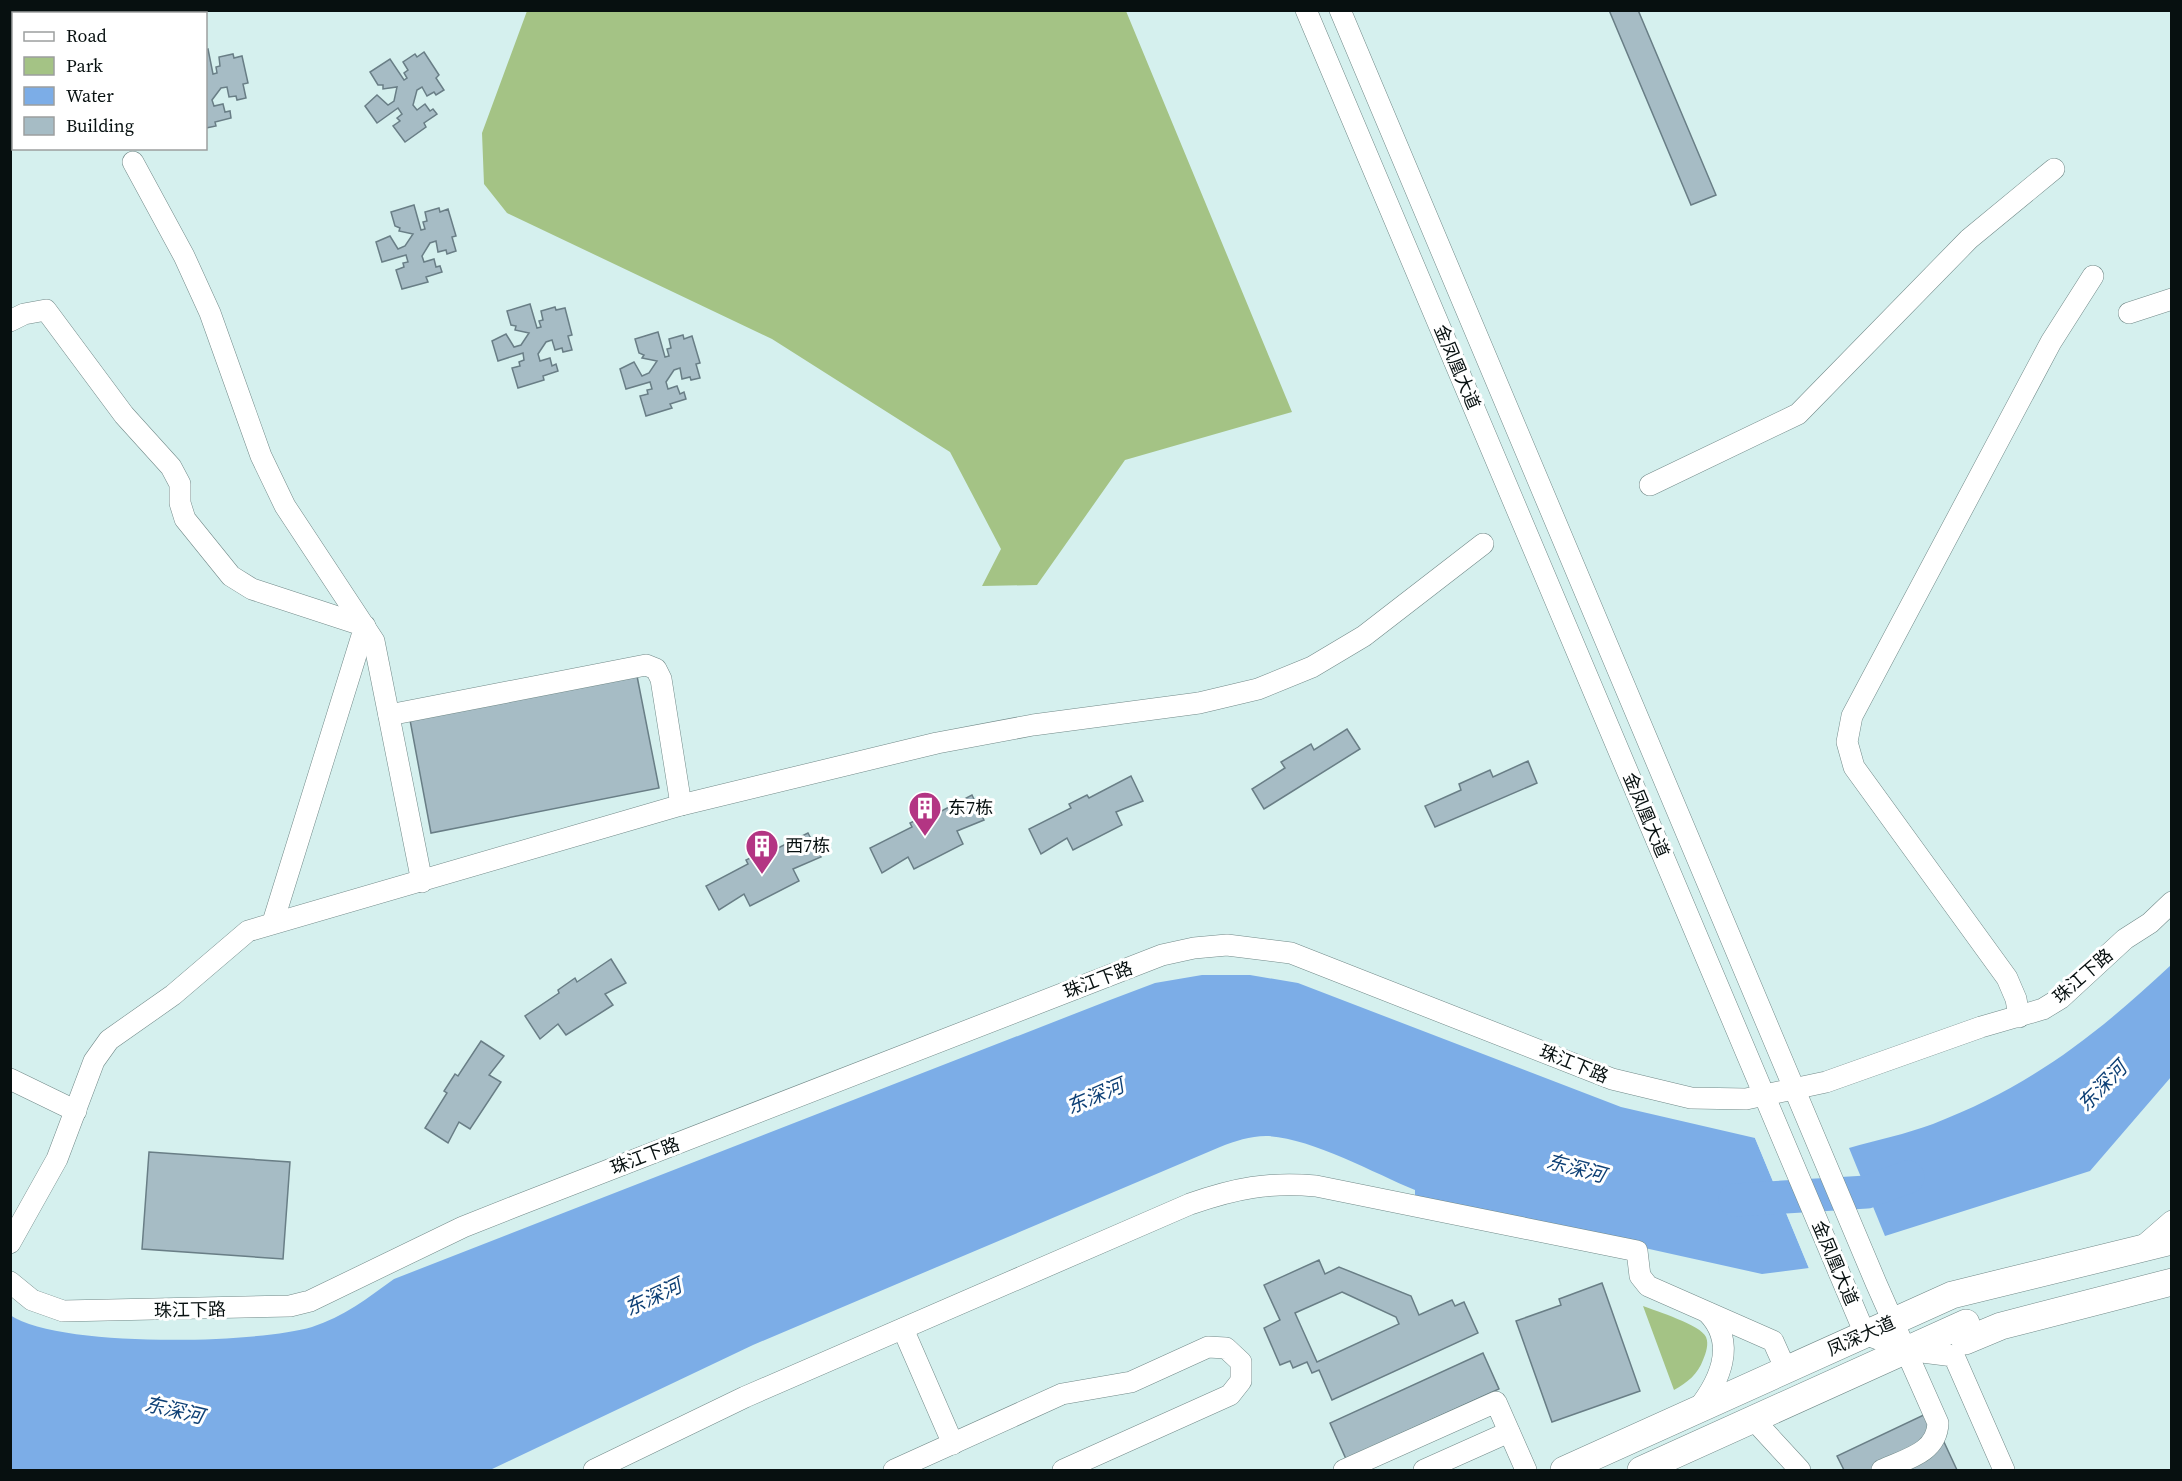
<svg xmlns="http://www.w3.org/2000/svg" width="2182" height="1481" font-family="'Source Serif 4','Noto Sans SC',serif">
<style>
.green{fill:#a4c385}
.water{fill:#7cade7}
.pier{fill:#d5f0ee}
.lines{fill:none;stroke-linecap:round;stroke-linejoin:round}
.river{stroke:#7cade7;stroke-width:33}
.building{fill:#a6bcc5;stroke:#697e86;stroke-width:1.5;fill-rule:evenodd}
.minor-casing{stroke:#718988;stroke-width:22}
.major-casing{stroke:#718988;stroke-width:28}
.minor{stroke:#fff;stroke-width:21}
.major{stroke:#fff;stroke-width:27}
.labels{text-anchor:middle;stroke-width:6;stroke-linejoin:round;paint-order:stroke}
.street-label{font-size:18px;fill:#071010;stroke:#fff}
.poi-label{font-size:18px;fill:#071010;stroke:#fff;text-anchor:start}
.water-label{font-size:20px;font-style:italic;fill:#0f4176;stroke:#fff}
</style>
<rect width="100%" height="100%" fill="#d5f0ee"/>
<g class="green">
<path d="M527,11H1126L1292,412L1125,460L1037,585L982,586L1001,549L950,452L772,339L507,213L484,184L482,133Z"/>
<path d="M1643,1306C1656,1311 1701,1325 1706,1337C1709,1344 1706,1353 1703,1360C1698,1374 1687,1383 1674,1390Z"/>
</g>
<g class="water">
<path d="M2171,965V1077L2090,1171L1885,1236L1849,1148C1877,1140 1906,1134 1933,1124C2031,1086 2095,1036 2171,965Z"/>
<path d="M1202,975H1250L1298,983L1621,1107L1755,1138L1809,1268L1762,1274L1415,1197V1190C1374,1173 1309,1137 1266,1136C1250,1136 1235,1141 1220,1147L753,1345L490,1470H11L10,1315C59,1348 254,1344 312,1327C343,1317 368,1298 394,1279L1110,1000L1155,983Z"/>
</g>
<path class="pier" d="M1758,1136L1811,1267L1810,1271L1755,1138Z"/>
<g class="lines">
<path class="river" d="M1735,1200L1867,1192L1908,1177"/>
</g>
<g class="building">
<path d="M1609,10H1638L1716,195L1691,205Z"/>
<path d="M208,49L213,74L217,73L216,67L220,66L219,57L233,54L234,58L242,56L248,83L243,84L246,98L237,100L236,96L229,97L227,87L221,88L212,100L214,106L223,104L225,112L230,111L231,118L215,122L216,126L206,128V50Z"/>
<path d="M424,52L439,75L436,78L444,90L436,95L434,92L427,96L422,87L417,90L413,105L417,110L425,104L430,111L433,109L437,114L424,123L426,127L405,142L393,126L400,121L397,118L402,114L398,108L377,123L365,106L377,95L388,105L394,101L397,87L383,89V85H378L370,72L390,59L404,80L407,78L404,73L408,70L403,62L415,54L417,57Z"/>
<path d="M414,205L421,230L425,229L423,222L427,221L425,212L439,208L440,212L448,209L456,236L452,237L456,251L447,254L446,250L438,252L436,241L430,243L422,256L424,262L434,259L436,267L440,266L442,272L426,277L428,282L402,289L396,270L404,267L403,263L408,262L406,255L382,262L376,242L390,236L398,249L405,246L413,234L399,231L400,228L395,226L391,212Z"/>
<path d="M530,304L537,328L541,327L539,321L543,320L541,311L555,307L556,310L565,308L572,335L568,336L572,350L563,352L562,348L555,350L552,340L546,342L538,354L540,361L550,358L552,366L556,364L558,371L543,376L544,380L518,388L512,368L520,366L519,362L524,360L523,353L498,361L492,341L506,334L514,347L521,345L529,333L515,330L516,326L511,325L507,311Z"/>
<path d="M658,332L665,357L669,356L667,349L671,348L669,339L683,335L684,339L692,336L700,363L696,364L700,378L691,380L690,377L682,379L680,368L674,370L666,382L668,389L677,386L680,394L684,392L686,399L670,404L672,408L646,416L640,396L648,394L647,390L652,389L650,382L626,389L620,369L634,362L642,376L649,373L657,361L642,358L644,355L639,353L635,339Z"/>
<path d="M637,676L659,788L431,833L410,720Z"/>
<path d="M1347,729L1360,749L1264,809L1252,789L1285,768L1281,762L1311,744L1314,750Z"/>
<path d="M1528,761L1537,783L1435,827L1425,806L1461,790L1459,784L1490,770L1493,777Z"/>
<path d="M1131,776L1143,801L1116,812L1122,825L1073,850L1067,838L1041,854L1029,829L1071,808L1069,804L1087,795L1089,798Z"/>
<path d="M972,795L984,820L957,831L963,844L914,869L908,857L882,873L870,848L912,827L910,823L928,814L930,817Z"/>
<path d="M808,833L821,857L793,869L799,881L750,906L744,894L719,910L706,886L748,864L746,860L764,851L766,854Z"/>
<path d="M611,959L626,983L605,994L613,1005L566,1035L558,1024L540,1039L525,1016L559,993L558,990L575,978L577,982Z"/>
<path d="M481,1041L504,1056L489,1075L501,1082L470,1129L459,1122L448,1143L425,1128L447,1093L444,1091L455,1074L458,1076Z"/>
<path d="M149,1152L290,1162L283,1259L142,1249Z"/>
<path d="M1319,1260L1325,1274L1339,1267L1411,1296L1419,1315L1452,1300L1455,1306L1464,1302L1478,1333L1332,1400L1319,1370L1312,1373L1307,1362L1293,1368L1290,1361L1280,1365L1264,1328L1280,1320L1264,1285ZM1342,1292L1396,1317L1399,1324L1317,1362L1295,1313Z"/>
<path d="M1602,1283L1640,1391L1552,1422L1516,1321L1561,1305L1559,1299Z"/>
<path d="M1483,1353L1499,1389L1346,1459L1330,1423Z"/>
<path d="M1930,1412L1957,1470H1844L1837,1456Z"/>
</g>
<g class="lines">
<defs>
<g id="minor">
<path d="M1306,10L1865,1334L1906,1350L1954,1356L2004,1470"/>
<path d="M1340,10L1876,1283L1938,1423C1937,1453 1906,1459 1882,1470"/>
<path d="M10,12L13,10"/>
<path d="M133,162L184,256L210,313L261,456L285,506L374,641L422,882"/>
<path d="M2129,313L2172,299"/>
<path d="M10,321L24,314L46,310L124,415L171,467L180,484V503L185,519L231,576L252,589L365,626L273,922"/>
<path d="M1650,485L1798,414L1969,239L2054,169"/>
<path d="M389,715L646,665L656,669L661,679L681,805"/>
<path d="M2019,1017L2016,999L2007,978L1854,767L1847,742L1852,716L2051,342L2093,276"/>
<path d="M10,1079L76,1111"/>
<path d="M10,1243L57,1159L94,1061L109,1040L173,995L248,931L681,805L937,743L1033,725L1199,703L1258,689L1312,667L1364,636L1483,544"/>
<path d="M2142,1247L2172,1221"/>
<path d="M10,1282L32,1300L63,1311L290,1306L310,1301L463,1227L516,1206L1162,955L1194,948L1227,945L1291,953L1612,1079L1691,1098L1746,1099L1826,1082L1981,1027L2043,1009L2061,998L2125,939L2150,923L2172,902"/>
<path d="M903,1329L953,1444"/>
<path d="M1697,1410C1720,1381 1737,1343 1708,1313"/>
<path d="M1753,1419L1800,1470"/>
<path d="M594,1470L745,1397L1190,1204C1236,1188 1268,1182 1316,1186L1637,1251L1640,1276L1648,1286L1773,1341L1786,1370"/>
<path d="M894,1470L1062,1394L1131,1382L1208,1347L1226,1348L1241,1362V1381L1230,1395L1063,1470"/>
<path d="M1344,1470L1496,1402L1526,1470"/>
<path d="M1424,1470L1509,1432"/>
</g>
<g id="major">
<path d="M1564,1470L1952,1295L2172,1241"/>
<path d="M1641,1470L1966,1323L1965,1341L2001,1326L2172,1282"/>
</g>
</defs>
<use href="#minor" class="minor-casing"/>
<use href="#major" class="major-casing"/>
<use href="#minor" class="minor"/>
<use href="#major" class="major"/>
</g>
<defs>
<symbol id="building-pin" viewBox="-11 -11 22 30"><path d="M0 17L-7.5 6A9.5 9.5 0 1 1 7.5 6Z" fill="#b33583" stroke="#fff"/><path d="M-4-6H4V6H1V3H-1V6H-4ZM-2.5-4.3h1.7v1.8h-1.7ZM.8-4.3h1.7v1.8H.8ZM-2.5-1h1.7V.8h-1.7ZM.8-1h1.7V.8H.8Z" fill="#fff"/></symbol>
</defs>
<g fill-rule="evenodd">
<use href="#building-pin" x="906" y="789" width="38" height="52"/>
<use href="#building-pin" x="743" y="827" width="38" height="52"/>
</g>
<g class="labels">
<g class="street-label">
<text transform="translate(1457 367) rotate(67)" y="6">金凤凰大道</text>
<text transform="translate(1646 815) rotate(67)" y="6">金凤凰大道</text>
<text transform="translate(2083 976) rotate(-41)" y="6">珠江下路</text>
<text transform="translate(1098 980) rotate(-21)" y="6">珠江下路</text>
<text transform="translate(1574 1064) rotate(22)" y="6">珠江下路</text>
<text transform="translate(645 1156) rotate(-21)" y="6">珠江下路</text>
<text transform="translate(1835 1263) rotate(67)" y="6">金凤凰大道</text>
<text transform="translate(190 1310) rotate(-1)" y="6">珠江下路</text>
<text transform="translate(1861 1336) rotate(-24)" y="6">凤深大道</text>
</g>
<g class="poi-label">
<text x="948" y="814">东7栋</text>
<text x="785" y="852">西7栋</text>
</g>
<g class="water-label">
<text transform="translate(2102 1086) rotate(-46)" y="7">东深河</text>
<text transform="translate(1095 1096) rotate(-23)" y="7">东深河</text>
<text transform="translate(1576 1168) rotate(15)" y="7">东深河</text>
<text transform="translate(653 1297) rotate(-25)" y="7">东深河</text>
<text transform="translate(174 1410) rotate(13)" y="7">东深河</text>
</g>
</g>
<rect width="2182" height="1481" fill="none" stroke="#071010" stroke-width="24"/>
<rect x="12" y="12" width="195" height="138" fill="#ffffff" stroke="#9c9f9f" stroke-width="1.5"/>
<rect x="24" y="32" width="30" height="9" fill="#ffffff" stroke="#9c9f9f" stroke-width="1.5"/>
<text x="66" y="42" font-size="18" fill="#071010">Road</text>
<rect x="24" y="57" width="30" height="18" fill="#a4c385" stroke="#9c9f9f" stroke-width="1.5"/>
<text x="66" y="72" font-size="18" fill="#071010">Park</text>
<rect x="24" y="87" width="30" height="18" fill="#7cade7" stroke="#9c9f9f" stroke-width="1.5"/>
<text x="66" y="102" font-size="18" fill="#071010">Water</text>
<rect x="24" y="117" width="30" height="18" fill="#a6bcc5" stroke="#9c9f9f" stroke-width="1.5"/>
<text x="66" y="132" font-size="18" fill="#071010">Building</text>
</svg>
